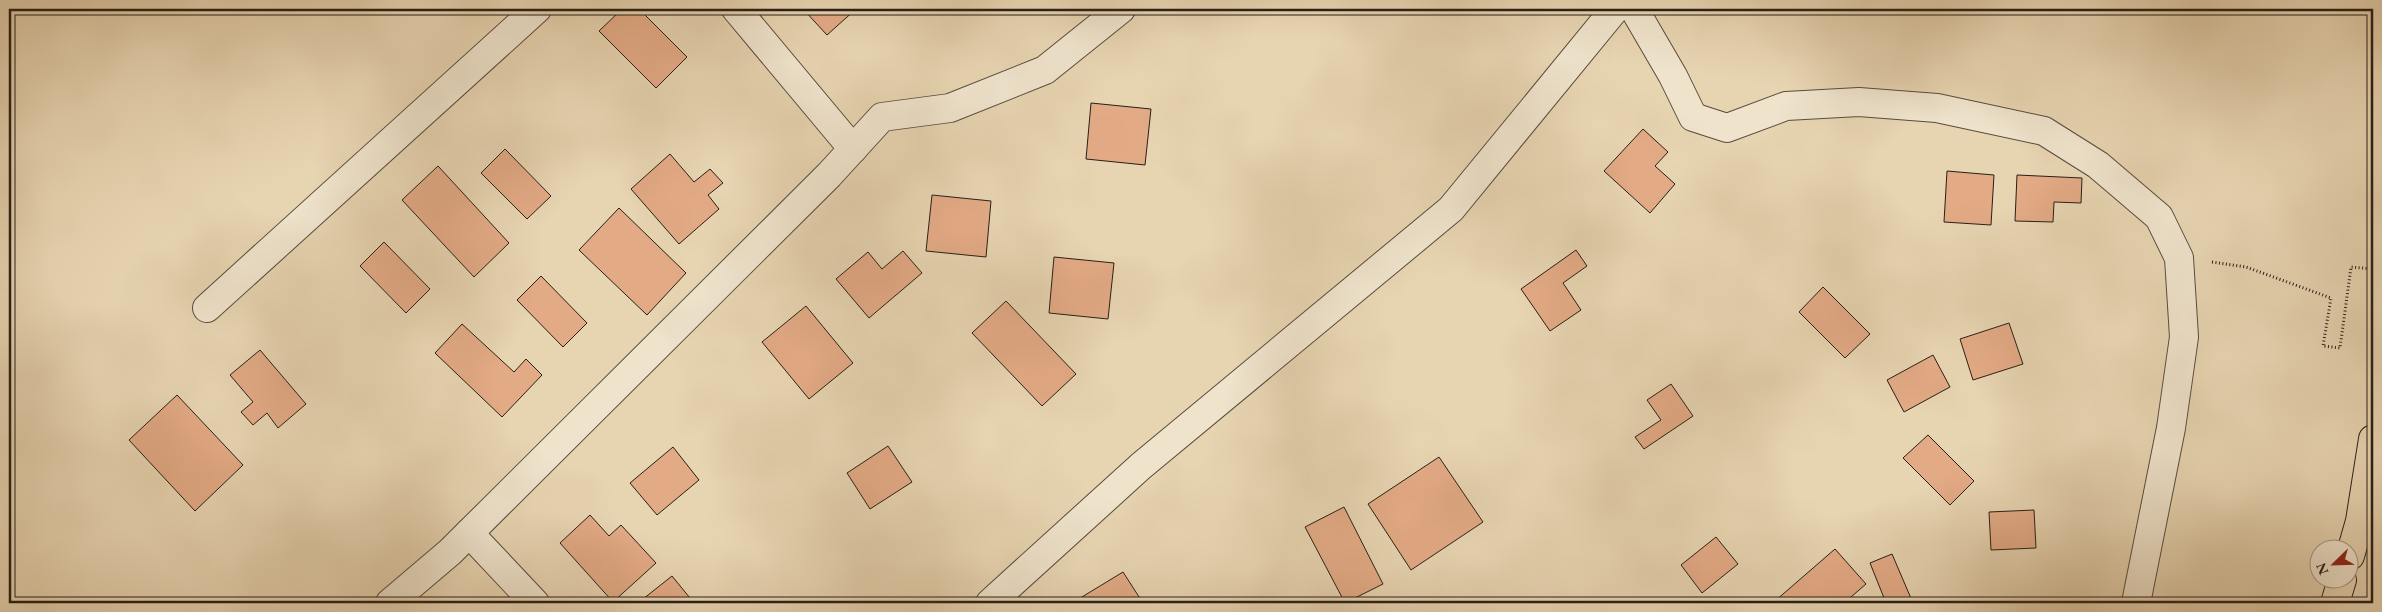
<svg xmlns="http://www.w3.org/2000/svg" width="2382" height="612" font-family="'EB Garamond',serif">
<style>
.building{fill:#e2aa85;stroke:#291f17}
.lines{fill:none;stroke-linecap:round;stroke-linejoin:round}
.minor-casing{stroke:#584c3e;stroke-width:30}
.highway-casing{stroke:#291f17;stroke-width:30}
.path{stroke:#291f17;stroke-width:3;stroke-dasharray:1 2.5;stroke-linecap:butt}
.minor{stroke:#efe3cc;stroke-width:28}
.highway{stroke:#e7d4b1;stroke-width:28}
</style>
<rect width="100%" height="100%" fill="#e7d4b1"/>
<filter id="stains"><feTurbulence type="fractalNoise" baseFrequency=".004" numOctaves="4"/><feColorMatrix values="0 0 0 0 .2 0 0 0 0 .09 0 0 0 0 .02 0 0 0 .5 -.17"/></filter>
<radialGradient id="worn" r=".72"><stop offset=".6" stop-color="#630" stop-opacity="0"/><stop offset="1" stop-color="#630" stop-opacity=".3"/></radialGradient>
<g class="building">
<path d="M622,9H639L687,57L656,88L599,31Z"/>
<path d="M803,9H856L827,35Z"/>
<path d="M1091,103L1151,109L1145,165L1086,159Z"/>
<path d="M1643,129L1668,152L1655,166L1675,184L1650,213L1604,171Z"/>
<path d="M505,149L551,196L527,219L481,173Z"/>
<path d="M670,154L694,182L710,169L723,183L708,195L719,209L679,244L631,189Z"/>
<path d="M438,166L509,243L474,277L402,200Z"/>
<path d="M1947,171L1994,175L1991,225L1944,222Z"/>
<path d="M2017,175L2082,178L2081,203L2054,202L2053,222L2015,221Z"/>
<path d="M932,195L991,201L986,257L926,251Z"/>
<path d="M619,208L686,273L647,315L579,250Z"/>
<path d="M384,242L430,289L406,313L360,266Z"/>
<path d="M1576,250L1587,266L1563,283L1581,310L1550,331L1521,289Z"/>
<path d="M903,251L922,273L869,318L836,279L868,252L882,269Z"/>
<path d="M1054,257L1114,263L1108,319L1049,313Z"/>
<path d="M541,276L587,323L563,347L517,300Z"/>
<path d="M1823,287L1870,334L1845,358L1799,312Z"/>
<path d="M1006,301L1076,374L1042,406L972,333Z"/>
<path d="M806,306L853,363L809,399L762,342Z"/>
<path d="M2009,323L2023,364L1973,380L1960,339Z"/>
<path d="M462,324L514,372L526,359L542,375L502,417L435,353Z"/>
<path d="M260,350L306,404L278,428L267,413L253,425L241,412L253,402L230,375Z"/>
<path d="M1933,355L1950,387L1904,412L1887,380Z"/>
<path d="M1671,384L1693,416L1644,449L1635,437L1661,420L1647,400Z"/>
<path d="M177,395L243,465L195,511L129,440Z"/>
<path d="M1928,435L1974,481L1950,505L1903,458Z"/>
<path d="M888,446L912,482L870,509L847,473Z"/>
<path d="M673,447L699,480L657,515L630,483Z"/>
<path d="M1439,457L1483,522L1411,570L1368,504Z"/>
<path d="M1344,507L1383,584L1345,603L1305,527Z"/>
<path d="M2034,510L2036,548L1991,550L1989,512Z"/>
<path d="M590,515L609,536L621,525L656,563L613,602L560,543Z"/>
<path d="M1716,537L1738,564L1702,593L1681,565Z"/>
<path d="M1835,549L1866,584L1844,603H1777L1775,601Z"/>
<path d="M1892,554L1913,603H1886L1870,563Z"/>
<path d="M1123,572L1143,603H1072Z"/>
<path d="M672,576L694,603H638Z"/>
</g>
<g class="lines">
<defs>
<g id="minor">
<path d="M736,9L853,149"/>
<path d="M1634,9L1673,76L1693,117L1727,128L1786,106L1859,102L1937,108L2044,131L2098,165L2159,217L2179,258L2184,337L2171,428L2136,603"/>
<path d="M207,308L537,9"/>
<path d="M469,533L535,603"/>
<path d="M390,603L450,552L829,175L882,117L950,108L1045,70L1121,9"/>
<path d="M990,603L1141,466L1451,209L1615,9"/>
</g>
<g id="highway">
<path d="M2350,556L2360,521L2373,439"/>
<path d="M2335,603L2342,580"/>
</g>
</defs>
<use href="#minor" class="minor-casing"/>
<use href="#highway" class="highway-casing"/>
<path class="path" d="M2212,262L2246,267L2331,298L2323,346L2340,348L2351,267L2373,269"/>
<use href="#minor" class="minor"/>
<use href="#highway" class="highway"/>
</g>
<rect width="2382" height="612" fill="none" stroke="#e7d4b1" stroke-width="30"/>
<rect x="10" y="10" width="2362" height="592" fill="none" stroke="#291f17" stroke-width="2.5"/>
<rect x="15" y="15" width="2352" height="582" fill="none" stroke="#291f17"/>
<g transform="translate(2334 564) rotate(247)"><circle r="24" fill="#efe3cc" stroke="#a09584"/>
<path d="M0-4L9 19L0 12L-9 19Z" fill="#8f2418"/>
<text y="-8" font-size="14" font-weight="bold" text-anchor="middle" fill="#291f17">N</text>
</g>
<rect width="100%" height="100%" filter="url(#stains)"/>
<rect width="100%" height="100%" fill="url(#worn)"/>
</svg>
